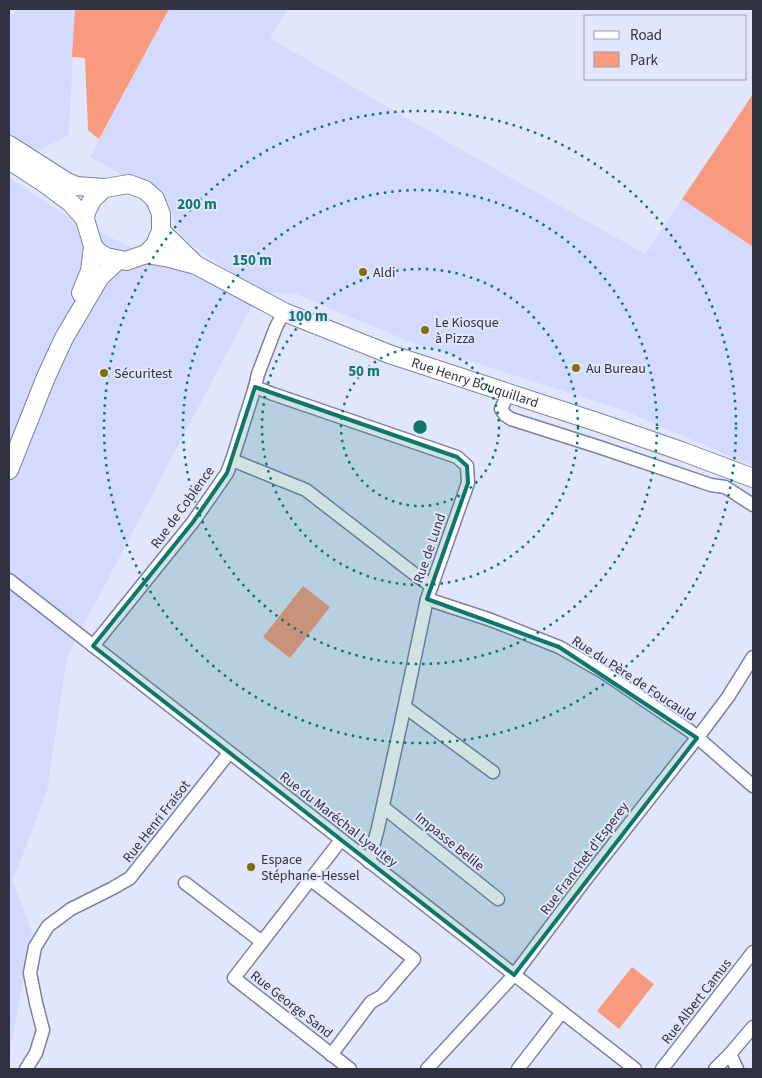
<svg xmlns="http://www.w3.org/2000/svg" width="762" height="1078" font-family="'Source Sans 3',sans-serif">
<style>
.built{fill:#d3dafe}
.green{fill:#f89a7e}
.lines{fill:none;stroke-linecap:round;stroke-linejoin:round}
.street-casing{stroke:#7c81a4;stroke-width:15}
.secondary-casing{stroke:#7c81a4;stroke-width:20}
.street{stroke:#fff;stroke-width:12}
.secondary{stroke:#fff;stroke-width:18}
.marked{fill:#0f766e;fill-opacity:0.2;stroke:#0f766e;stroke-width:4;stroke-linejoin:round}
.ring{fill:none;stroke:#0f766e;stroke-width:2.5;stroke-dasharray:2.5 5}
.poi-dot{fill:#7f6d08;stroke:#e2e6fd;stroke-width:2}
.labels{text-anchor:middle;stroke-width:4;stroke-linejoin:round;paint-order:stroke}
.poi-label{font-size:14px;fill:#303241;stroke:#e2e6fd;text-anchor:start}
.street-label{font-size:14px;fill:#303241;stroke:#e2e6fd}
.centre{fill:#0f766e;stroke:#e2e6fd;stroke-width:2.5}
.ring-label{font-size:15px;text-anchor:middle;font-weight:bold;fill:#0f766e;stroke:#e2e6fd;stroke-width:4;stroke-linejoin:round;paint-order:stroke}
</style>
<rect width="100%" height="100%" fill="#e2e6fd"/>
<g class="built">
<path d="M15,9H75L69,135L38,151L9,136V13L15,14Z"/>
<path d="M169,9H288L270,38L432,133L645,254L682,199L753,247V466L625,411L405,340L296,294L259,292L67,657L47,790L13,881L32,932L9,1058V177L67,216L157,260L257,291L181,237L168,201L90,157Z"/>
</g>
<g class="green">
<path d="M75,9H169L99,139L88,130L85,58L72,57Z"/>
<path d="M753,94V247L682,199Z"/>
<path d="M303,586L330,607L290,658L263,637Z"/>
<path d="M632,967L654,984L619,1029L597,1011Z"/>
</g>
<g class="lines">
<defs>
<g id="street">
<path d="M255,387L273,394L457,457L467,466L468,483L427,599L401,723L378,828L369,862"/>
<path d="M508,394L501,409L505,415L511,419L599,447L711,485L725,487L753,505"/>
<path d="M232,460L306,490L417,576L432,586"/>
<path d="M9,580L635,1069"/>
<path d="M427,599L491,620L559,647L603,672L690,731L753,786"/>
<path d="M93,646L193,522L227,473L232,460L255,387L258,374L276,327L284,312"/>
<path d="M405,707L493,772"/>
<path d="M383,807L498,899"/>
<path d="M341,840L234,978L350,1069"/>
<path d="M311,880L414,959L382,996L371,1002L331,1055"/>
<path d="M185,883L262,942"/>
<path d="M26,1069L36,1053L43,1030L36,1003L30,973L35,947L48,926L71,909L113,888L130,878L229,753"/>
<path d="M427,1069L514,975L586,879L704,729L728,697L753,657"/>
<path d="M518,1069L562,1012"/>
<path d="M662,1069L753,952"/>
<path d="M715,1069L730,1054"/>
<path d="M737,1069L730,1054L753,1027"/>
</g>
<g id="secondary">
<path d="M9,145L67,182L76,186L105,188"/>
<path d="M9,160L47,185L71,203L85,219"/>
<path d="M161,231L194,263"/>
<path id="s1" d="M146,254L155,245L161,231V214L155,199L145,190L129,184L105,188L101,191L92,200L86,212L85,219L93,246L97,251L106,257L126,261L146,254L166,257L196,265L284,312L389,354L600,423L681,451L753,478"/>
<path d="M81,293L90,271L93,246"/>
<path d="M9,470L46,377L64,338L100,277L118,260"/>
</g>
</defs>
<use href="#street" class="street-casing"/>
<use href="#secondary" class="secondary-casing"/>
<use href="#street" class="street"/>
<use href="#secondary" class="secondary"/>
</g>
<path class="marked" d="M255,387L457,457L467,466L468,483L427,599L559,647L697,738L514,975L93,646L193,522L227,473Z"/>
<g class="ring">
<circle cx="420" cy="427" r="79"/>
<circle cx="420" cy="427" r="158"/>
<circle cx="420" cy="427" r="237"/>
<circle cx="420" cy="427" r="316"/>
</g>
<g class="poi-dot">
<circle cx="363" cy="272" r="5"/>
<circle cx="425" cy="330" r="5"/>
<circle cx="576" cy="368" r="5"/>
<circle cx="104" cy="373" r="5"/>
<circle cx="251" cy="867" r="5"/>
</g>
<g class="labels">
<g class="poi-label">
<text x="373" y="277">Aldi</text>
<text x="435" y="327">Le Kiosque<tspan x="435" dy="16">à Pizza</tspan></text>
<text x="586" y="373">Au Bureau</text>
<text x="114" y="378">Sécuritest</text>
<text x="261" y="864">Espace<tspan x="261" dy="16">Stéphane-Hessel</tspan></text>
</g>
<g class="street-label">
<text dy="5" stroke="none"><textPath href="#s1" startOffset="596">Rue Henry Bouquillard</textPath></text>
<text transform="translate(182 507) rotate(-54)" y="5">Rue de Coblence</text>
<text transform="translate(429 548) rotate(-71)" y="5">Rue de Lund</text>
<text transform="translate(634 678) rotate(33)" y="5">Rue du Père de Foucauld</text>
<text transform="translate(339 819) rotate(38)" y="5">Rue du Maréchal Lyautey</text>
<text transform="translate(156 821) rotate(-52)" y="5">Rue Henri Fraisot</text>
<text transform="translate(450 841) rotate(39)" y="5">Impasse Belile</text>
<text transform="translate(584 858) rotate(-53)" y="5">Rue Franchet d'Esperey</text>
<text transform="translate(696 1001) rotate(-52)" y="5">Rue Albert Camus</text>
<text transform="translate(292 1004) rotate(38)" y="5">Rue George Sand</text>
</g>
</g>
<circle cx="420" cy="427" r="8" class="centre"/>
<g class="ring-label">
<text x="197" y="209">200 m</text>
<text x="252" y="265">150 m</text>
<text x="308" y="321">100 m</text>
<text x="364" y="376">50 m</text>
</g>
<rect width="762" height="1078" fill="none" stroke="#303241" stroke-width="20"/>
<rect x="584" y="15" width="162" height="65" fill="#e2e6fd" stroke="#9b9eb2"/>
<rect x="594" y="31" width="25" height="8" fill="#ffffff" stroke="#9b9eb2"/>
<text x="630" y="40" font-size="15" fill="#303241">Road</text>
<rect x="594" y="52" width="25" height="15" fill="#f89a7e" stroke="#9b9eb2"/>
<text x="630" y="65" font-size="15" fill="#303241">Park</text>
</svg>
